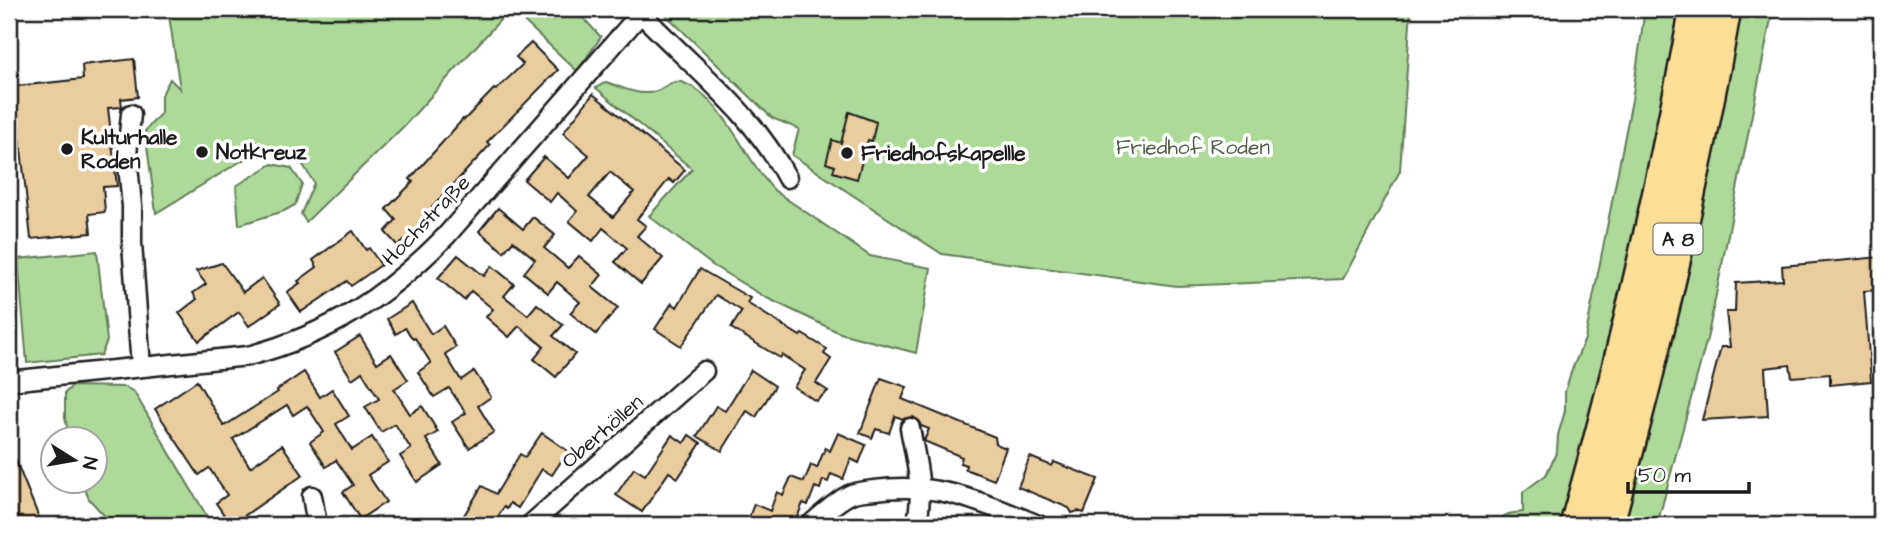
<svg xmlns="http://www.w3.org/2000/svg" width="1890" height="534" font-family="'Architects Daughter',sans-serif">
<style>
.green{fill:#adda99;stroke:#647b5a;stroke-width:2}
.building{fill:#eacd9e;stroke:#1c1c1c;stroke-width:2;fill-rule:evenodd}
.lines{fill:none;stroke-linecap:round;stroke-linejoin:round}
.minor-casing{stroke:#1c1c1c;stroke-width:23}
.motorway-casing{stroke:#1c1c1c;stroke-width:38}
.minor{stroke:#fff;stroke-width:18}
.motorway{stroke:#fcde96;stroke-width:33}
.poi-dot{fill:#1c1c1c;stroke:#fff;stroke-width:2.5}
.labels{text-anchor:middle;stroke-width:7;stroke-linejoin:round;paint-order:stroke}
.shield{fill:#fff;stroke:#606060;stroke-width:2}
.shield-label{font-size:19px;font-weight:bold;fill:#1c1c1c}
.poi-label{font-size:21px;font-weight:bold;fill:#1c1c1c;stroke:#fff;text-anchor:start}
.park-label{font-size:21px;fill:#4f5e48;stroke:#fff}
.street-label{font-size:21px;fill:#1c1c1c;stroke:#fff}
</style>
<rect width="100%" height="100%" fill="#fff"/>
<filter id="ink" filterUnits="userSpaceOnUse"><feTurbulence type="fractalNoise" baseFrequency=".0143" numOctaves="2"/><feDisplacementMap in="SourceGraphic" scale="14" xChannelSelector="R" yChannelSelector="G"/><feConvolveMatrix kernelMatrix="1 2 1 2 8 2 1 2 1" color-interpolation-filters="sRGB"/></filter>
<g filter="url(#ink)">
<g class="green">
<path d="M168,9H510L404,126L306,222L301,214L314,183L296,153L264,147L156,213L145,131L161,113V96L170,79L180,89Z"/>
<path d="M511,9H575L601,37L577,71Z"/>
<path d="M660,9H1411L1400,171L1343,279L1177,286L942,254L792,155L799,129L772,118Z"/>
<path d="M1645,9H1773L1708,335L1657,525H1498C1502,513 1511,513 1523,512V492L1546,475L1557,451L1558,435L1565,411V392L1571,372L1585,339L1632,100Z"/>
<path d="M606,82C621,87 638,96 654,92C665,89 671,78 684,83C724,97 746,163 775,191L870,256L931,268L916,353L840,333L765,297L712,265L649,216L692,169L596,88Z"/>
<path d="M272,164L291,168L302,184L295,205L284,211L239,225L236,186Z"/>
<path d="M97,251L107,341L101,355L27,363L18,259Z"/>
<path d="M72,386L125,387L134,392L212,525H113L89,499L82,482H94V440L70,439L65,418V393Z"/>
</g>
<g class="building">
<path d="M531,43L558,70L487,142L490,145L424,216L427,219L398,246L385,232L396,220L386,209L413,182L410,179L463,119L464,120L494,89L496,90L523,64L516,57Z"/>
<path d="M134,59L138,97L121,99L122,107L108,108L117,186L103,187L105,212L89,214L91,233L31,239L17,112L9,113V87L83,79L82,65Z"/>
<path d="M593,94L685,170L674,183L669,179L637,219L646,226L637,236L663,258L641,284L615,262L627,248L603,228L593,241L569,221L577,211L557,193L550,202L524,180L544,157L569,178L589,155L563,133ZM610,172L634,192L613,217L589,197Z"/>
<path d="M849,112L876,122L872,141L868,140L857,179L833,172L835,166L826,163L832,140L841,143Z"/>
<path d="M498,208L523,229L533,217L555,235L544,248L568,268L579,256L602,275L592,287L618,308L596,334L570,313L580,302L557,282L548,293L524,273L535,259L513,241L504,252L479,231Z"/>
<path d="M353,231L366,250L369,248L381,265L351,286L347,281L301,312L287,292L300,283L298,281L317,267L313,260Z"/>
<path d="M458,255L484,276L492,266L514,284L504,296L528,315L537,304L563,325L553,336L575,354L556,377L534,359L544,347L519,326L509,337L486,317L493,309L471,291L464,300L438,278Z"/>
<path d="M1881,257V290L1864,291L1871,381L1830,385V374L1792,377L1790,365L1765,368L1768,416L1702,420L1721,347H1730L1726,312H1735L1736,283L1783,280L1782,266Z"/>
<path d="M222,263L243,292L262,278L280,304L249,326L239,312L199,341L179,313L197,299L193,293L206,284L196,271Z"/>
<path d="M700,269L750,298L747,303L800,336L802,334L827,349L824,354L831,359L816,383L828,391L816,401L794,387L805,370L782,355L780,358L731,328L742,311L716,295L681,346L655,329L672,303L677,307Z"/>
<path d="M412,303L431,334L443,326L456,347L445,354L461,380L474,371L491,397L478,406L494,432L469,448L452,422L466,413L449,388L434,397L418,372L431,363L415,338L413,339L405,328L396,334L387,319Z"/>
<path d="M360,336L377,363L391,354L408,380L394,389L410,414L422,406L438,432L426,439L442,465L417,482L400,456L411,449L395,424L381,432L365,407L379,399L362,372L352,379L335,352Z"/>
<path d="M751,370L775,386L756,417L747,411L722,451L697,436L716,406L725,411Z"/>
<path d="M304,372L320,397L332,389L349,416L336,424L352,450L372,437L388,462L368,475L386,502L360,519L343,492L353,485L336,460L326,467L310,442L324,432L307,406L293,415L287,405L233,439L250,467L282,445L303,475L231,525L216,503L227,495L209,468L199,475L155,409L197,381L224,426L278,392L277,390Z"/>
<path d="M881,378L907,387L902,399L995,437L996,444L1006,448L994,480L965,469L966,465L960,463L962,457L924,441L929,429L921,426L918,420L913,417L903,419L895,416L889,433L876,429L872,438L860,433Z"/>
<path d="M542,433L568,451L552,475L542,469L518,508L510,503L507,509L504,507L493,525H458L482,486L496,494L520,454L525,457Z"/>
<path d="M838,433L866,445L859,463L851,459L843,479L831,474L828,482L823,480L820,489L815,487L808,505L803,503L794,525H746L754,504L770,511L777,492L783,495L791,477L804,482L811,465L817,468L825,448L830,451Z"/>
<path d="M672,435L684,443L689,435L701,443L678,478L669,472L642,512L616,495L634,468L645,475Z"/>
<path d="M9,444L42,525H18L9,501Z"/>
<path d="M1030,457L1052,466L1054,462L1098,479L1084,513L1078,511L1072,513L1069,508L1018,487Z"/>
</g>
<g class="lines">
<defs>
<g id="minor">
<path d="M637,9C689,65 751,109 787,178"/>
<path d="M131,114L127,155L132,206V243L141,367"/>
<path d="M9,381L248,356C331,334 386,297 446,236L641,13"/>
<path d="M910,428C916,461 925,493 916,525"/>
<path d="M312,496L317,525"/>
<path d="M530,525L704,371"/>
<path d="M810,525C822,515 835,502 849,495C856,491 867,491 875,490C938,481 981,502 1038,525"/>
</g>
<g id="motorway">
<path d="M1577,525C1626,355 1664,183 1697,9"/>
<path d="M1606,525C1654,355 1693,183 1724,9"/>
</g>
</defs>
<use href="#minor" class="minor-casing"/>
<use href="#motorway" class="motorway-casing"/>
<use href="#minor" class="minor"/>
<use href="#motorway" class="motorway"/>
</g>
</g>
<g class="poi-dot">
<circle cx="67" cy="149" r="7"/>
<circle cx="202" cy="152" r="7"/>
<circle cx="847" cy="153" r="7"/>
</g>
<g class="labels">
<rect class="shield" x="1653.5" y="223.5" width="49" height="31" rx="5"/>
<g class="shield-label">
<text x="1678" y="246">A 8</text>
</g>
<g class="poi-label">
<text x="81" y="144">Kulturhalle<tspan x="81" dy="24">Roden</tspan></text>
<text x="216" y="159">Notkreuz</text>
<text x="861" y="160">Friedhofskapellle</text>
</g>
<g class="park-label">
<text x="1193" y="154">Friedhof Roden</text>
</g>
<g class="street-label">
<text transform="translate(426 220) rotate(-46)" y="7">Hochstraße</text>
<text transform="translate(602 431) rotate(-41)" y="7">Oberhöllen</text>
</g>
</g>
<rect width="1890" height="534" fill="none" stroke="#fff" stroke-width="35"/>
<rect x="18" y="18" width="1855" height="499" fill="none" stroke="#1c1c1c" stroke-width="2.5" filter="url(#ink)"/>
<g transform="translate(74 460) rotate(101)"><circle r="33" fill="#ffffff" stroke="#a4a4a4" stroke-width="2"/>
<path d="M0-5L12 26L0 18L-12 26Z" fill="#1c1c1c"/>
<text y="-10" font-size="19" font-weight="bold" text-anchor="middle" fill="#1c1c1c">N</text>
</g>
<path d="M1628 482v10h121v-10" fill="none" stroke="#1c1c1c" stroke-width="3.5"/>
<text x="1638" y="482" font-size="21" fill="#1c1c1c" stroke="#ffffff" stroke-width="5" paint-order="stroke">50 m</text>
</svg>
